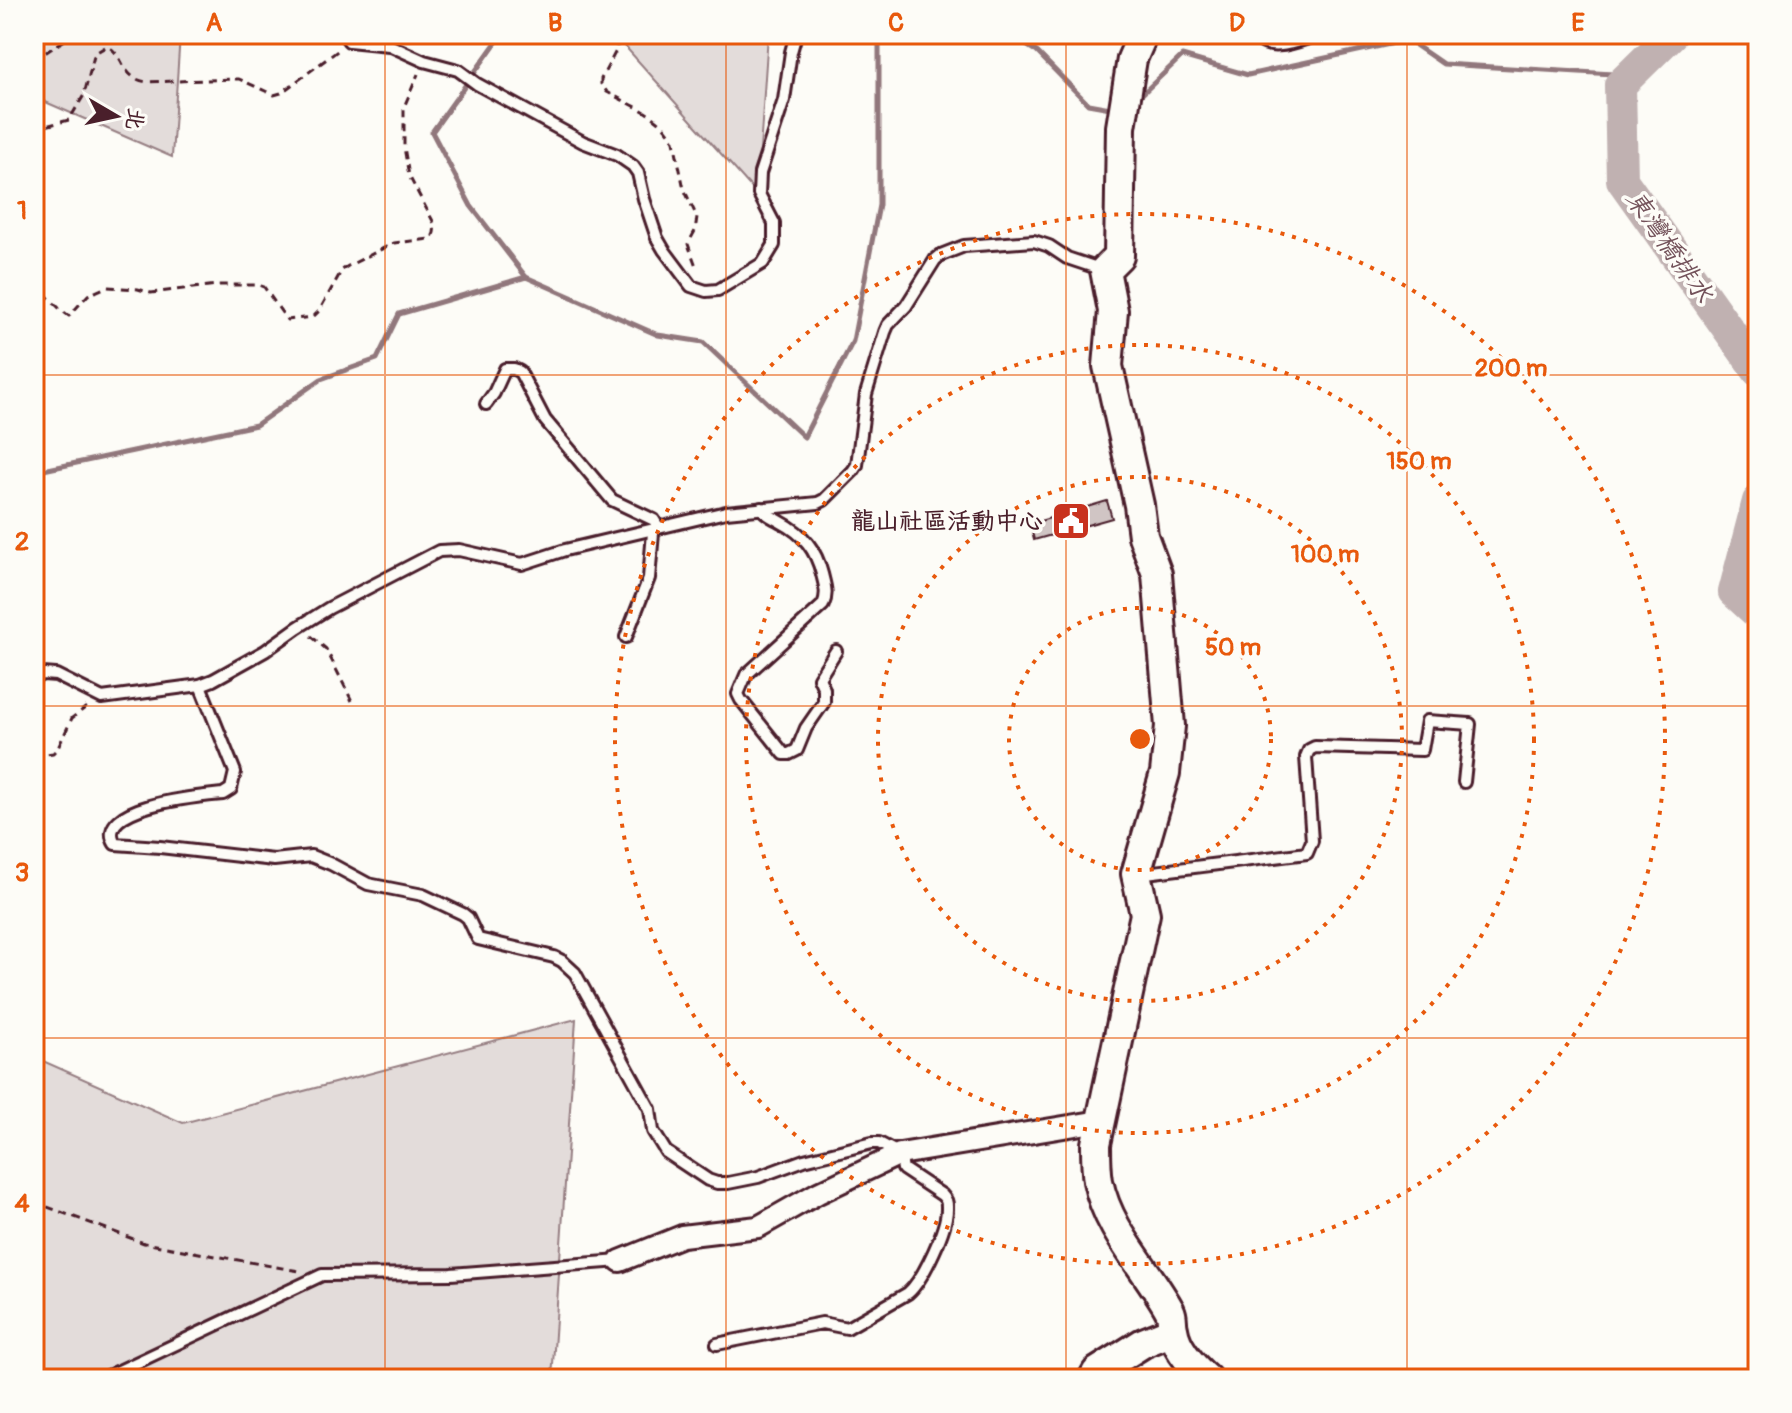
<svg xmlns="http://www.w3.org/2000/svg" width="1792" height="1413" font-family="Pangolin,'LXGW WenKai TC',sans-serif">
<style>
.green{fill:#e3dcda;stroke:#967e82;stroke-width:2}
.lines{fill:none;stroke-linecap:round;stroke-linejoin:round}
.stream{stroke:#91777b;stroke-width:5}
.river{stroke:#c0b1b1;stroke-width:32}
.building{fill:#d0c5c4;stroke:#4a1f2b;stroke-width:2}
.lane-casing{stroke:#4a1f2b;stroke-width:16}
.street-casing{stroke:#4a1f2b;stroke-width:26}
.secondary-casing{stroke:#4a1f2b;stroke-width:34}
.path{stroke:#4a1f2b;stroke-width:3;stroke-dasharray:8 6;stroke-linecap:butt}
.lane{stroke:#fdfcf7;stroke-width:10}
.street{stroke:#fdfcf7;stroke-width:20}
.secondary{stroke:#fdfcf7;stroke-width:28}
.grid{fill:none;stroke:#e8590c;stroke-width:2;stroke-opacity:0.55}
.ring{fill:none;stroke:#e8590c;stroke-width:4;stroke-dasharray:4 8}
.labels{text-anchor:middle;stroke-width:7;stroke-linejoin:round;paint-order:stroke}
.poi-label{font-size:24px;font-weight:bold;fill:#4a1f2b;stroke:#fdfcf7;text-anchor:end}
.water-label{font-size:26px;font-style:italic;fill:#73525a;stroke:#fdfcf7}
.centre{fill:#e8590c;stroke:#fdfcf7;stroke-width:4}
.ring-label{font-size:24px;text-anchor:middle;font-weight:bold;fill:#e8590c;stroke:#fdfcf7;stroke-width:7;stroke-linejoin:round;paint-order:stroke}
.neatline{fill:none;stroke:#e8590c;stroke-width:3}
.grid-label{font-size:26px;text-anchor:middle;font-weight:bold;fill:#e8590c}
</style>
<rect width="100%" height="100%" fill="#fdfcf7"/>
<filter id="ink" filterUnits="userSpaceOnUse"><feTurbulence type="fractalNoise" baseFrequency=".0125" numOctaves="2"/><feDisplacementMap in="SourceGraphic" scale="16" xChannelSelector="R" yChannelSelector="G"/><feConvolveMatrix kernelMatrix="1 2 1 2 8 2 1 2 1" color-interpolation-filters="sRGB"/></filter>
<g filter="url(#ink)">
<g class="green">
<path d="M34,34H180L172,157L34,97Z"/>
<path d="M614,34H768L757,194Z"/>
<path d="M576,1019L552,1379H34V1057L183,1123Z"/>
</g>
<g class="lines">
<g class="stream">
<path d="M502,34L432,132L471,206L526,277L658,335L703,342L804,437L853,341L879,205V37L882,34"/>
<path d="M1009,34L1037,52L1088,104L1116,109"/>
<path d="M1137,99L1182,56L1248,75L1408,40L1443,64L1630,75"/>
<path d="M34,472L256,425L321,379L377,359L399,314L526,277"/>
</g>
<g class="river">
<path d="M1672,34L1620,85L1622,180L1758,371"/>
<path d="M1758,501L1734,592L1758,614"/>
</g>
</g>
<path class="building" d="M1107,501L1112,518L1034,540L1030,524Z"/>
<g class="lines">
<defs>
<g id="lane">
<path d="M344,34L349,41L389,45L424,61L458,70L477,84L583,142L617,155L633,166L638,173L644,199L657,238L664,250L691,286L706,291L718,290L763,263L774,245V223L759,194L760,173L784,100L791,52L796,34"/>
<path d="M1255,34C1268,57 1302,39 1321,34"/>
<path d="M486,404L494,393L505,369H514L520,372L545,420L612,500L654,520L657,525L653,533L649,578L626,637"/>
<path d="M761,508C767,516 773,517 781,522C804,534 816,550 822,574C825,586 828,594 823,605L746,675L738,694L741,700L784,754H789L797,750L806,728L824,702V689L819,678L836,651"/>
<path d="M34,678L43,674L56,675L102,698L200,685L213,680L265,651L297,628L329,608L439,551L459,550L522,564L565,550L726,512L818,503L824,500L853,471L857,465L866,394L885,332L888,325L906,306L935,260L941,255L964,246L1034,241L1049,246L1067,258L1103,270"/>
<path d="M200,685L235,772L231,789L223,794C203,796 92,805 115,844L160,847L274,860L311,856L331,864L368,884L423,895L463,914L468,918L478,939L554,957L562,961L575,973L650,1109L653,1131L666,1152L708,1180L717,1183H728L758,1177L804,1160L872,1143H879L900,1154L903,1169L942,1195C946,1200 947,1200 947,1207C948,1227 923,1280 908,1293L847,1328L822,1323L717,1344"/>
<path d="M1138,874L1307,853L1312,841L1306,757L1309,750L1315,747L1422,750L1427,721L1470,724L1464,782"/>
<path d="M102,1379L322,1275L451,1274L620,1261"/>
</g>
<path id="street" d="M620,1261L682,1236L758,1227L818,1193L900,1154L1100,1121"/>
<g id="secondary">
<path d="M1143,34L1132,59L1121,127L1119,256L1105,270L1113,311L1108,366L1139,505L1143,536L1157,574L1170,726L1165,773L1136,874L1145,914L1096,1144C1096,1156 1096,1169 1098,1181C1108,1231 1146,1267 1170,1311C1173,1317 1171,1322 1173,1329C1176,1349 1192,1366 1207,1379"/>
<path d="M1093,1379L1097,1372L1143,1343L1173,1331"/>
</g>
</defs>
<use href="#lane" class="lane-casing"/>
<use href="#street" class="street-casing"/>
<use href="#secondary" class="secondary-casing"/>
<g class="path">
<path d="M614,40L617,43V49L601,79V84L607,92C630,105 662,115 674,141L684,189L697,217L695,231L688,244L697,269"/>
<path d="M34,60L74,34"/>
<path d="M34,129L69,120L84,95L94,56L97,52L107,46C126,56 120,78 147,82L234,79H239L274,95L281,93L340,49"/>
<path d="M34,283L60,309L69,316L88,295L107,287L138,289L151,293L217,285H258L264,287L287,320L313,317L319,311L342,270L348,266L394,243L430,239C435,235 435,229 434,223L409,176L404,147V107L418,74"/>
<path d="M311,636L326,649L354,705"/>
<path d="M34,756L53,753L58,748L72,718L89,705"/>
<path d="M34,1202L144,1243L299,1271"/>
</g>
<use href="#lane" class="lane"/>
<use href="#street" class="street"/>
<use href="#secondary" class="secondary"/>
</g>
</g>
<path class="grid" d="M385,34V1379M726,34V1379M1066,34V1379M1407,34V1379M34,375H1758M34,706H1758M34,1038H1758"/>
<g class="ring">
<circle cx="1140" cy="739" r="131"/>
<circle cx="1140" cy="739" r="262"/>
<circle cx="1140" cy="739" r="394"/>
<circle cx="1140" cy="739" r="525"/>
</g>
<defs>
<symbol id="civic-square" viewBox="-11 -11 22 22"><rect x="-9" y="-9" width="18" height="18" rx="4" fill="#c8321e" stroke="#fdfcf7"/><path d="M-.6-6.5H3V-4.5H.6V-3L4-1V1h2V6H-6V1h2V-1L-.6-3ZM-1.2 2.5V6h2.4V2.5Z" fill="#fff"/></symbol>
</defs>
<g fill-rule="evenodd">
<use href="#civic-square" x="1049" y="499" width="44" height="44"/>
</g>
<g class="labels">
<g class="poi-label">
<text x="1043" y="529">龍山社區活動中心</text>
</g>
<g class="water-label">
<text transform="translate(1670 246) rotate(55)" y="9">東灣橋排水</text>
</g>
</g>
<circle cx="1140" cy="739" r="12" class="centre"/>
<g class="ring-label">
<text x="1511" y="376">200 m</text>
<text x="1419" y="469">150 m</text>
<text x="1325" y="562">100 m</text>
<text x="1233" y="655">50 m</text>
</g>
<rect width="1792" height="1413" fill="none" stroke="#fdfcf7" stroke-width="88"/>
<g transform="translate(116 116) rotate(99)" stroke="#fdfcf7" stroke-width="6" paint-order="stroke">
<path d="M0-6L14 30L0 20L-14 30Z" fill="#4a1f2b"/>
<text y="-12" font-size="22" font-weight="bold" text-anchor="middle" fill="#4a1f2b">北</text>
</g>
<rect x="44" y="44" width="1704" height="1325" class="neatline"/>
<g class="grid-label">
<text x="214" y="31">A</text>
<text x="555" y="31">B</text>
<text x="896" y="31">C</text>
<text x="1237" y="31">D</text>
<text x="1578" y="31">E</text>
<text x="22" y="219">1</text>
<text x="22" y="550">2</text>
<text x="22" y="881">3</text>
<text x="22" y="1212">4</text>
</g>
</svg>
